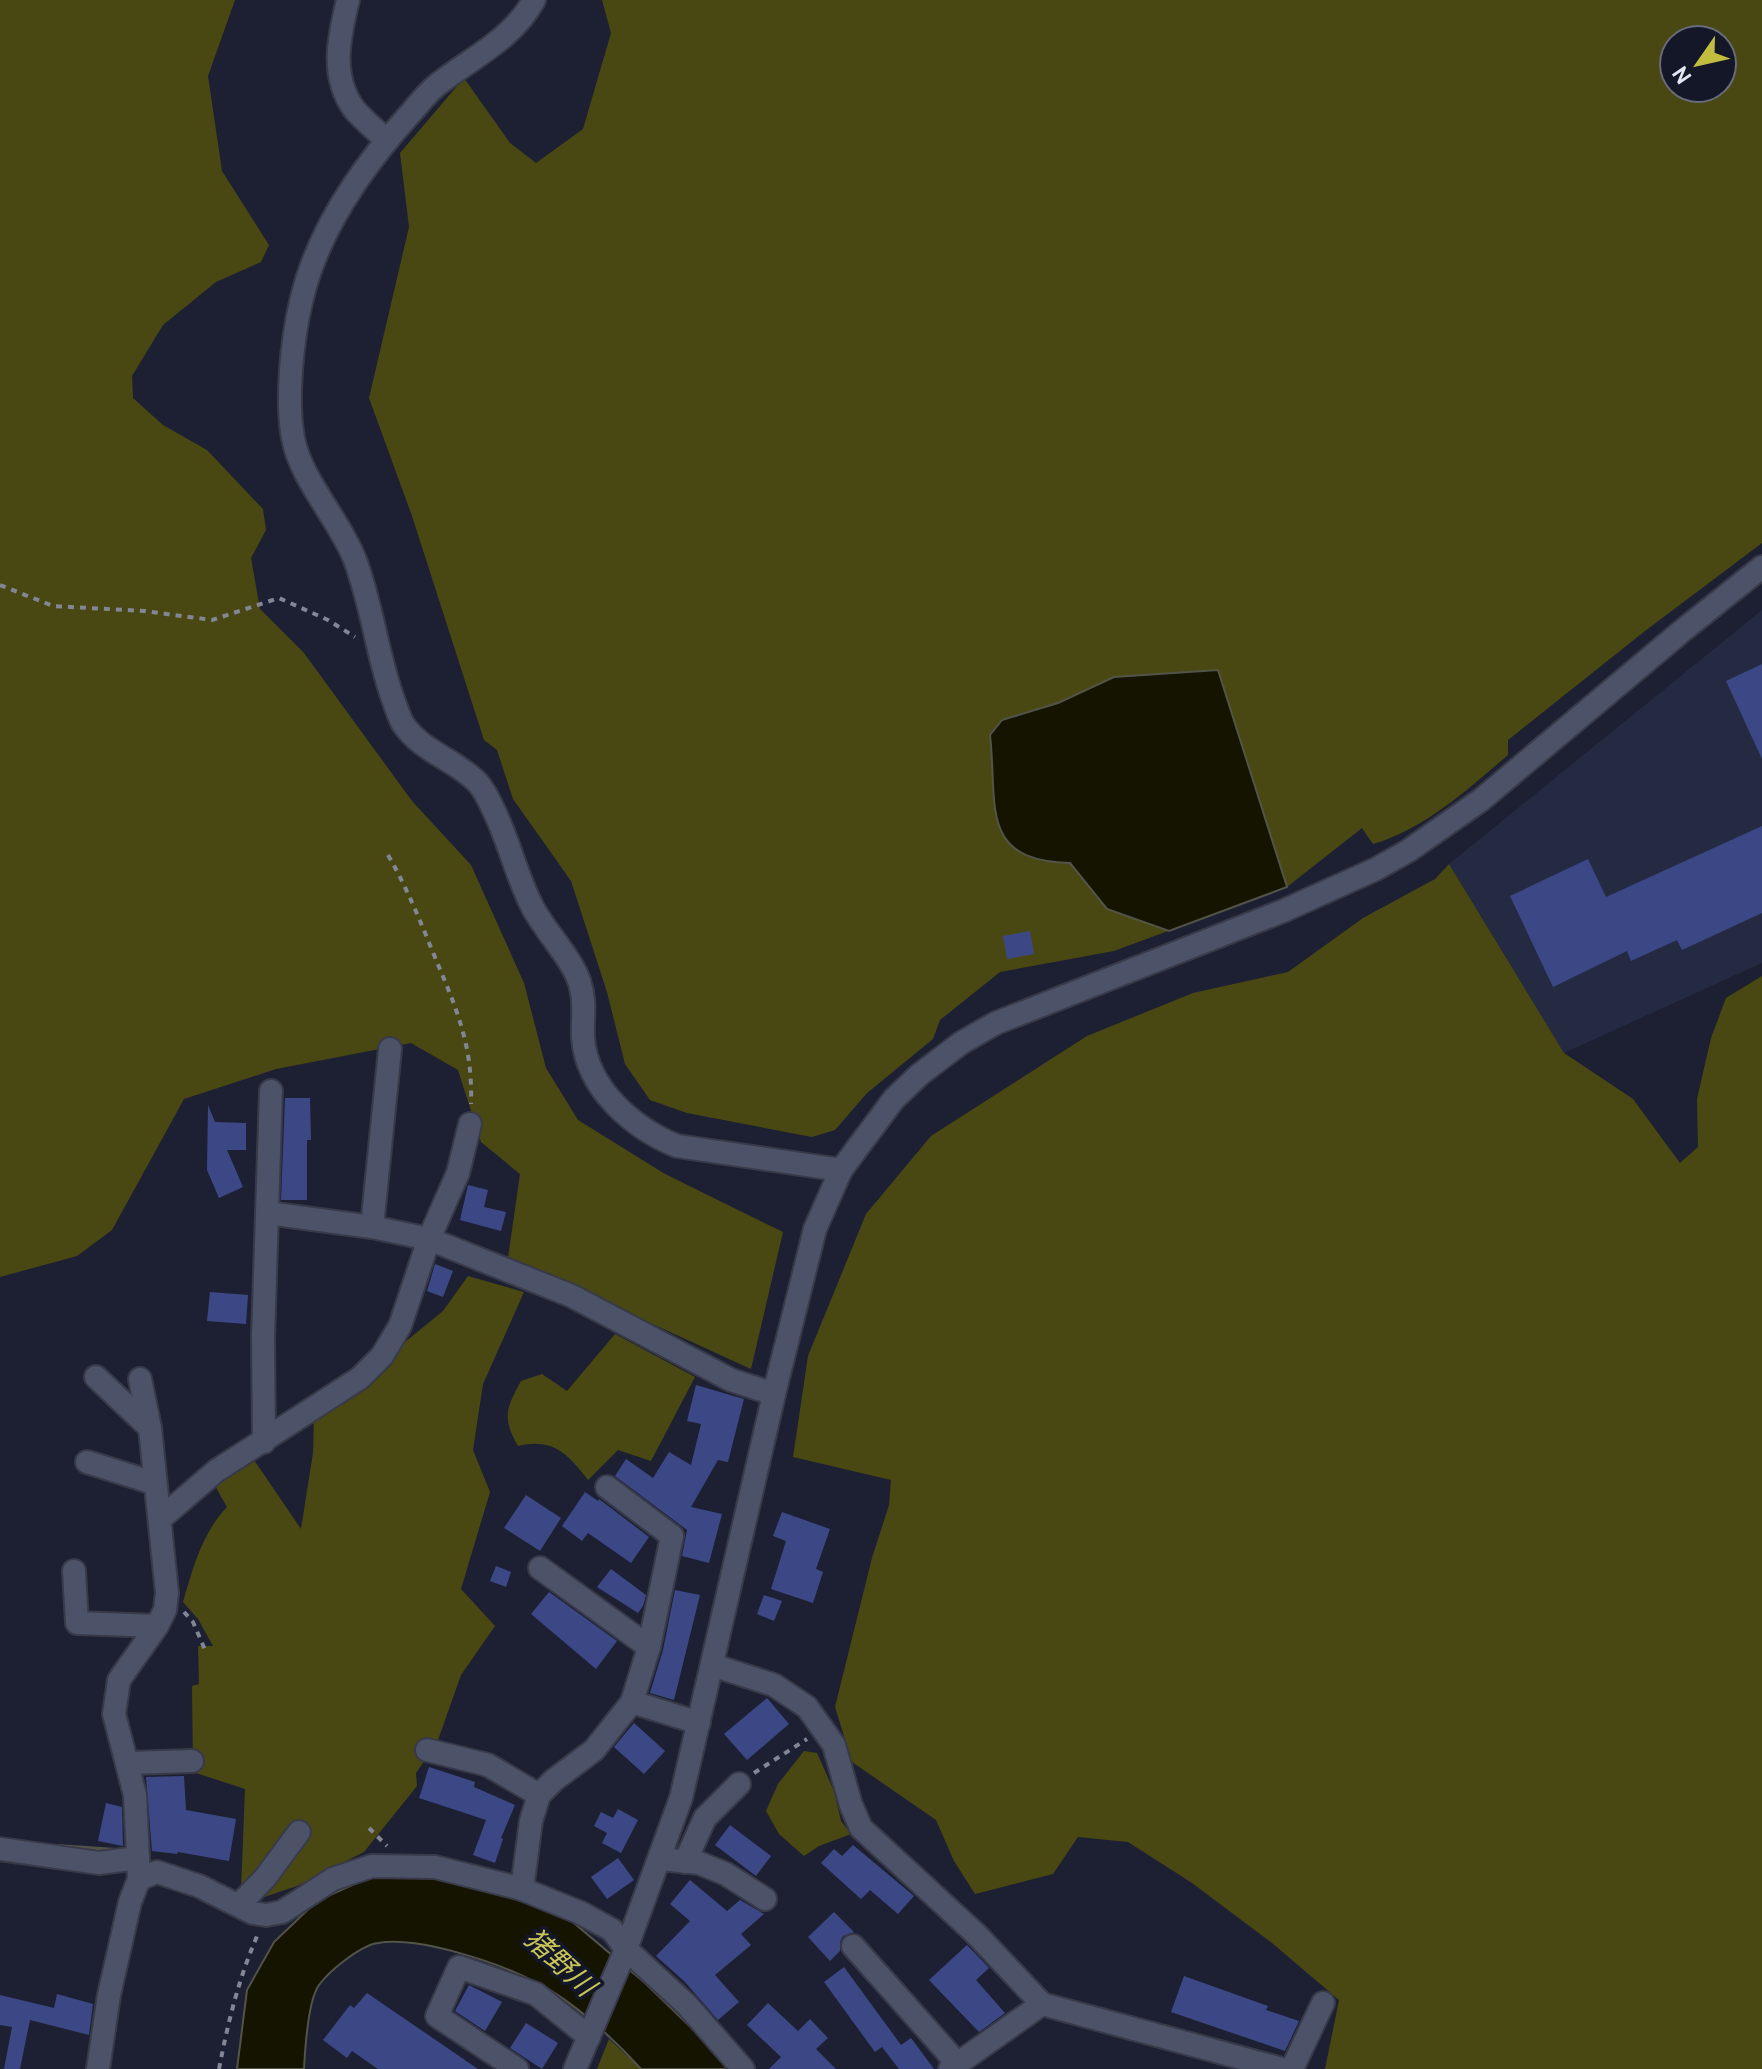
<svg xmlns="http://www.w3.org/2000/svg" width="1762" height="2069" font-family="Cabin,'Noto Sans JP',sans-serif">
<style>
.built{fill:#242a42}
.green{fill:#4a4812;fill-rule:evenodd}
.water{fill:#151400;stroke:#535449;stroke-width:2}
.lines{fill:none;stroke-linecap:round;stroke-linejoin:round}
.stream{stroke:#535449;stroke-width:6}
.building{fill:#3c4886}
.minor-casing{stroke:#383a49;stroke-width:26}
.path{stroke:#828695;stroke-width:4;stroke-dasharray:6 6;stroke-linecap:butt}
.minor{stroke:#4c5267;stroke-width:22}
.labels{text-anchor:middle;stroke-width:7;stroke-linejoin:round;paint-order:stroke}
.water-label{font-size:28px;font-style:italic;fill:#c9c555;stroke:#131728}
</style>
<rect width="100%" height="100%" fill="#1c2032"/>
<path class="built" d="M1762,610V963L1564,1053L1449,864Z"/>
<g class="green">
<path d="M0,0H235L208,76L222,171L269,245L261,262L216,282L163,325L132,376L133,398L163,425L207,450L263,509L266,530L251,558L260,609L304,653L412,801L471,865L524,983L546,1068L578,1120L665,1174L783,1232L751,1369L508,1258L520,1174L481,1142L458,1070L411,1043L276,1069L184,1099L112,1230L77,1256L0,1277Z"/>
<path d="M602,0H1762V543L1645,631L1508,740V755C1468,789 1425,829 1373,844L1362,828L1287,887L1114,951L1000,972L940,1020L933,1039L867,1093L835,1130L812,1137L687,1113L650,1100L625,1064L607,992L571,881L513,799L497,750L484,740L412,516L369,398L409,227L400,153L464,78L510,143L536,163L583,129L611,33ZM1674,40H1722V88H1674Z"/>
<path d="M1449,864L1564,1053L1633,1099L1680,1163L1698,1147L1697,1099L1711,1038L1726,998L1762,976V2069H1325L1339,2000L1272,1943L1192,1883L1128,1842L1078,1837L1053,1874L975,1894L954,1861L936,1820L852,1762L835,1707L872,1558L889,1505L891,1480L793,1457L808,1356L866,1214L931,1136L1087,1036L1193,993L1288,972L1363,918L1435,879Z"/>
<path d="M468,1276L524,1292L483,1384L473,1450L490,1492L461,1589L495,1626L461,1675L438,1740L420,1746L427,1757L416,1773L417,1786L364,1852L297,1886L261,1898L241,1890L245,1789L193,1772L192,1686L199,1684L198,1646H213L198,1619L183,1602C193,1568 202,1533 227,1507L210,1477L252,1457L301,1529L313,1453L314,1414L382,1346L405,1342L443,1311Z"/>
<path d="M615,1334L695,1377L651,1461L618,1450L588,1480C567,1453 553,1438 518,1446C502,1418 506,1408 521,1381L542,1374L567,1391Z"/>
<path d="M804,1751L817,1753L834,1791L841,1821L851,1834L819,1846L804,1856L779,1834L766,1811L778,1784Z"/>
<path d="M609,2039L641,2069H597Z"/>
</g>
<g class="water">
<path d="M1218,670L1287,887L1169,931L1107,909L1070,863C978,861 998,804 990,735L1002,720L1058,703L1114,677Z"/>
<path d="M383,1871L443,1877L556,1908L645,1983L734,2069H641C614,2039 573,2001 537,1983C500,1963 419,1936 378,1943C361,1945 329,1971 319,1985C308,2000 305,2050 304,2069H237L247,1990L274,1942L317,1901Z"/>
</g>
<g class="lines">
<path class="stream" d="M56,1847L116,1851"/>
</g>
<g class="building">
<path d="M1762,664V759L1726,681Z"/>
<path d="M1762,826V913L1682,950L1677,940L1631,961L1627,951L1553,987L1510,896L1588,859L1606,897Z"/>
<path d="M1030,931L1034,954L1007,959L1003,936Z"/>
<path d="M285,1098H310L311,1140H307V1200H281Z"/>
<path d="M208,1105L215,1122L246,1123V1150H227L243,1187L219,1198L207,1170Z"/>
<path d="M468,1185L488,1190L484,1207L506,1212L501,1231L460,1220Z"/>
<path d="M435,1264L453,1271L443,1297L427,1291Z"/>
<path d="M210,1292L248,1295L246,1324L207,1321Z"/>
<path d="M696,1385L744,1399L728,1462L718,1460L691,1507L722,1514L709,1563L682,1556L687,1530L615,1476L626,1459L653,1478L669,1452L691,1465L701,1424L687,1421Z"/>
<path d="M585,1492L598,1501L599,1499L649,1537L631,1563L588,1533L582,1541L562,1526Z"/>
<path d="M526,1495L561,1518L540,1551L504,1528Z"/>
<path d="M782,1512L830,1529L816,1569L823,1572L813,1603L771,1589L786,1541L773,1536Z"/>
<path d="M496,1566L511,1572L506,1587L490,1581Z"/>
<path d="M611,1569L646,1595L643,1606L638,1613L597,1587Z"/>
<path d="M675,1590L700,1595L674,1700L650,1693L663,1650Z"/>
<path d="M549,1592L617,1641L596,1669L531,1614Z"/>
<path d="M764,1595L782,1601L774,1621L757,1614Z"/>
<path d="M767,1698L789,1724L747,1760L724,1734Z"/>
<path d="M634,1723L665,1751L644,1774L614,1747Z"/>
<path d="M429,1767L475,1782L474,1787L515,1805L501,1838L503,1839L495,1863L473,1855L486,1820L419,1798Z"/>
<path d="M184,1776L186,1810L236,1819L229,1861L178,1852L177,1854L152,1851L146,1777Z"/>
<path d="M106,1803L122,1807L123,1846L98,1841Z"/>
<path d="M618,1809L638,1820L621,1853L602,1843L607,1833L594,1826L601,1812L613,1818Z"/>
<path d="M730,1825L771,1856L756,1876L715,1845Z"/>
<path d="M853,1845L914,1896L898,1914L870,1890L861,1899L821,1863L834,1849L842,1856Z"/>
<path d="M618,1858L634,1880L607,1899L591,1877Z"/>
<path d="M690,1880L727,1911L740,1900L764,1914L741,1934L751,1945L715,1975L739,2002L718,2020L685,1982L656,1956L690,1921L670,1904Z"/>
<path d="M834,1912L854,1932L843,1936L840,1942V1951L830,1961L808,1937Z"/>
<path d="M967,1945L989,1968L976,1980L1005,2013L979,2032L929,1980Z"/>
<path d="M844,1967L901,2045L911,2038L934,2069H899L882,2047L875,2052L824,1982Z"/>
<path d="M1184,1976L1268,2006L1266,2010L1299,2021L1285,2051L1171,2012Z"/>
<path d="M469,1985L502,2002L485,2031L455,2011Z"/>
<path d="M367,1993L478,2069H378L352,2051L347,2058L323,2040L350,2005L354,2008Z"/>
<path d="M57,1994L93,2004L89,2035L30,2020L20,2069H4L12,2027L0,2025V1995L54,2008Z"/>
<path d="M768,2003L798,2031L810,2019L828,2038L816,2049L836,2069H769L781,2057L747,2025Z"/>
<path d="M526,2023L558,2043L542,2069L510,2048Z"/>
</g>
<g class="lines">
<defs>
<g id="minor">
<path d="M348,0C339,37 330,76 354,109C363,120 376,130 386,140"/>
<path d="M534,0C512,40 471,58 437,85C427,93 418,105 409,115C361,168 317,231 301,302C292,340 286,400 293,438C301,481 340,520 355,560C372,605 377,654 393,699C396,707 399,717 403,724C422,752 456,760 478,783C485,791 491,804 495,813C510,844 517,878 533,908C545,931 574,961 580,984C586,1002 582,1020 583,1038C587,1089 633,1128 677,1146L841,1170"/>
<path d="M267,1213L271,1091"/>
<path d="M372,1227L390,1049"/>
<path d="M96,1377L150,1428"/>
<path d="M264,1442L263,1338L267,1213L372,1227L429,1239L572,1296L731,1380L774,1394"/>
<path d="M87,1462L154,1483"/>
<path d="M160,1519L216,1471L360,1378L382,1356L400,1326L429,1239L458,1173L470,1124"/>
<path d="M540,1568L649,1647"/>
<path d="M74,1571L77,1623L157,1626"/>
<path d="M712,1665L774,1685L807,1707L834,1745L851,1805L861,1828L976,1934L1042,2004L1282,2069"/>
<path d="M632,1702L699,1723"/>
<path d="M427,1750L488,1765L539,1795"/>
<path d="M128,1763L192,1761"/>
<path d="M0,1849L99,1863L138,1858"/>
<path d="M661,1859L699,1863L726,1874L765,1899"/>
<path d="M685,1862L705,1818L739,1784"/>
<path d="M139,1879L157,1872L199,1886L253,1913L266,1915L282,1912L333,1879L372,1866L435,1867L522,1889L581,1913L612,1930L626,1949L687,2005L743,2069"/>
<path d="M522,1889L531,1821L539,1795L554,1780L594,1750L632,1702L649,1647L672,1536L607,1487"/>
<path d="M239,1905L265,1878L299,1832"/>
<path d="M853,1946L957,2063"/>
<path d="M98,2069L109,1995L130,1902L139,1879L135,1795L114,1714L119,1680L157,1626L165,1610L167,1593L150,1428L140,1379"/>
<path d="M517,2069L437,2016L459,1967L536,1994L589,2037"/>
<path d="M575,2069L626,1949L681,1798L774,1394L815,1229L841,1170L894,1099L919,1075L961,1043L996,1023L1283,911L1376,869L1408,851L1481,800L1682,631L1762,567"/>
<path d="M950,2069L1042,2004"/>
<path d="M1292,2069L1323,2003"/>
</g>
</defs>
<use href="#minor" class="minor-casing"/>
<g class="path">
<path d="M0,585L53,606L144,611L212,620L279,598L328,620L355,637"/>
<path d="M388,855C406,886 419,918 432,950C455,1006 473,1042 471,1104"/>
<path d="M184,1612L193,1622L206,1652"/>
<path d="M754,1773L807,1739"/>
<path d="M369,1828L387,1846"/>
<path d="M219,2069C228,2022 239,1977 258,1934"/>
</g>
<use href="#minor" class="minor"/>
</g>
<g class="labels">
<g class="water-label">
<text transform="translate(560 1962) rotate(43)" y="10">猪野川</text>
</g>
</g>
<g transform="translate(1698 64) rotate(236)"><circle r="38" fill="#131728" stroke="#676b7a" stroke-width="2"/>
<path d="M0-6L14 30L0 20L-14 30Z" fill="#c2bd3f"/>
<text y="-12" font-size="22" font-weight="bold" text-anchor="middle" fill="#e4e8f4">N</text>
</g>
</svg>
